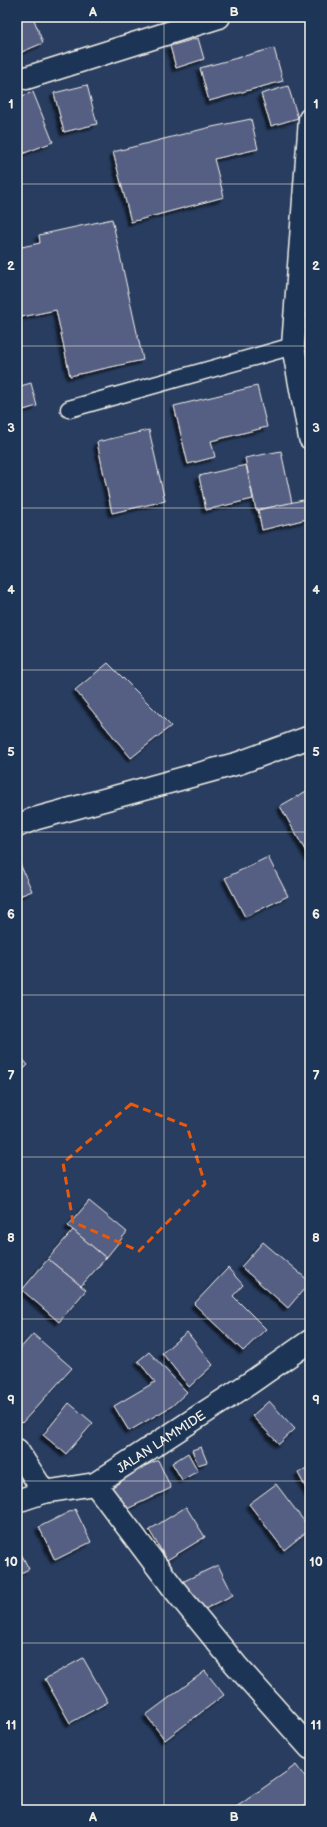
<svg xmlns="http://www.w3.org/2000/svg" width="327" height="1827" font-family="'Balsamiq Sans',sans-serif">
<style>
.building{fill:#555e84;stroke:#f4f1e8;filter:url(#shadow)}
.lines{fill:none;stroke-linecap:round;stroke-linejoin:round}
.lane-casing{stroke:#f4f1e8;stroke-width:19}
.street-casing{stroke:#f4f1e8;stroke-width:25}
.lane{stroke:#1d3557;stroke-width:16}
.street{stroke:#1d3557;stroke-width:22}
.marked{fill:none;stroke:#e8590c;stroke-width:3;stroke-dasharray:8 5;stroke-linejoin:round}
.grid{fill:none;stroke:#f4f1e8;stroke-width:1;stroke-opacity:0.55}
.labels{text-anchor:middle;stroke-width:3.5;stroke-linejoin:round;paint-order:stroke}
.street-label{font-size:13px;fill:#f4f1e8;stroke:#1d3557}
.neatline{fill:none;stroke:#f4f1e8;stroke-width:1.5}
.grid-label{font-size:13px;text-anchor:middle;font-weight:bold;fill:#f4f1e8}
</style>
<defs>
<filter id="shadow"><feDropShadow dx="-3.5" dy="3.5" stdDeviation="1" flood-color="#0009"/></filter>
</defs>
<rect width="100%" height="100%" fill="#283d60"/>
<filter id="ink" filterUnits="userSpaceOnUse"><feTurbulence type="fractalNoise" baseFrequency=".025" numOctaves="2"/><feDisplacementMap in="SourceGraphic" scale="8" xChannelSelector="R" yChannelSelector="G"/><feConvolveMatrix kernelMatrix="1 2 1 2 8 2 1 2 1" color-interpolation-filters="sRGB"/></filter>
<g filter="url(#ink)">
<g class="building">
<path d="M17,17H33L43,43L17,54Z"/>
<path d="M198,38L204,59L176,68L170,46Z"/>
<path d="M274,48L283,81L209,101L200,68Z"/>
<path d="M87,85L97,124L64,132L54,93Z"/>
<path d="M288,86L298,118L271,126L261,94Z"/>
<path d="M33,92L53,142L17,156V98Z"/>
<path d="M251,119L258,149L214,159L224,197L131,222L113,152L207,128Z"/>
<path d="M112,219L143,360L70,376L56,310L17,318V248L40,243L39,235Z"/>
<path d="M31,383L37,406L17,412V387Z"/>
<path d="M257,386L267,427L211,441L215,457L188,464L174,406Z"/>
<path d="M149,430L165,501L112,513L97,442Z"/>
<path d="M281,451L292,503L256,510L245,458Z"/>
<path d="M246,465L253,499L206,510L199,476Z"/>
<path d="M303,500L307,519L262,530L258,510Z"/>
<path d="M108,663L171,726L131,758L75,690Z"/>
<path d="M310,789V859L280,806Z"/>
<path d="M17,857L32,891L17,897Z"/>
<path d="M268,857L288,896L245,917L225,878Z"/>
<path d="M17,1053L28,1065L17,1076Z"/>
<path d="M89,1201L127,1232L106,1258L68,1226Z"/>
<path d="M73,1230L106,1258L81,1286L48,1259Z"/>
<path d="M263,1242L310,1282L288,1308L241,1267Z"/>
<path d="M48,1259L86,1290L59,1322L22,1290Z"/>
<path d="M228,1268L243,1285L233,1296L266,1329L243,1351L194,1304Z"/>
<path d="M187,1332L213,1365L189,1387L162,1353Z"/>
<path d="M33,1334L72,1368L22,1423L17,1419V1352Z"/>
<path d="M149,1352L187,1392L172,1406L129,1431L114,1406L155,1382L138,1361Z"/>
<path d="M269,1401L295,1429L279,1444L252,1416Z"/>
<path d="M69,1403L93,1423L66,1454L43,1435Z"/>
<path d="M201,1447L207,1462L198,1465L192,1450Z"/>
<path d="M188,1453L198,1471L182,1480L172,1463Z"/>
<path d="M158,1460L171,1488L123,1511L109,1482Z"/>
<path d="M310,1466V1496L298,1473Z"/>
<path d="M276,1484L310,1529L284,1550L249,1504Z"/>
<path d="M186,1507L205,1537L167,1560L149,1530Z"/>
<path d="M75,1509L91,1542L55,1560L39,1527Z"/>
<path d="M17,1546L29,1569L17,1575Z"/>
<path d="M218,1565L233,1595L197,1613L182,1582Z"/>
<path d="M83,1658L108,1702L70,1723L45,1679Z"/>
<path d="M205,1671L224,1695L165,1740L146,1715Z"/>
<path d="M296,1765L310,1784V1802L299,1810H232Z"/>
</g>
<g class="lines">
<defs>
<path id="lane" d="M69,409L293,346"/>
<g id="street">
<path d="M26,78L219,17"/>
<path d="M310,119L293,346L310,438"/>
<path d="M17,826L34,819L239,763L310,737"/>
<path id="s1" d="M17,1450L44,1492L95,1484L250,1383L310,1341"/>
<path d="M95,1484L174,1589L236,1665L310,1748"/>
<path d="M17,1501L44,1492"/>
</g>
</defs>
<use href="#lane" class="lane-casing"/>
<use href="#street" class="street-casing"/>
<use href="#lane" class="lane"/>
<use href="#street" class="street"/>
</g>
</g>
<path class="marked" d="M131,1104L187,1126L205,1184L139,1251L73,1222L63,1163Z"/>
<path class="grid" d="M164,17V1810M17,184H310M17,346H310M17,508H310M17,670H310M17,832H310M17,995H310M17,1157H310M17,1319H310M17,1481H310M17,1643H310"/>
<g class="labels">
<g class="street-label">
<text dy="5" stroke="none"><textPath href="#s1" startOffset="180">JALAN LAMMIDE</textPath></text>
</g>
</g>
<rect width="327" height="1827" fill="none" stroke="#1d3557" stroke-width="44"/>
<rect x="22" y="22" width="283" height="1783" class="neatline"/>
<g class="grid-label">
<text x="93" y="16">A</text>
<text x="234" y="16">B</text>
<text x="11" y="108">1</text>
<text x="316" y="108">1</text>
<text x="11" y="270">2</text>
<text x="316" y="270">2</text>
<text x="11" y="432">3</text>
<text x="316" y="432">3</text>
<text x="11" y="594">4</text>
<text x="316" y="594">4</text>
<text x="11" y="756">5</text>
<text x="316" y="756">5</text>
<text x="11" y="918">6</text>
<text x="316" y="918">6</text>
<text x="11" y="1080">7</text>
<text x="316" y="1080">7</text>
<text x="11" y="1242">8</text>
<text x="316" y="1242">8</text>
<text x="11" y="1404">9</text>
<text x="316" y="1404">9</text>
<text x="11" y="1566">10</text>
<text x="316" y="1566">10</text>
<text x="11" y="1729">11</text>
<text x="316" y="1729">11</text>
<text x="93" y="1821">A</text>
<text x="234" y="1821">B</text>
</g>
</svg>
